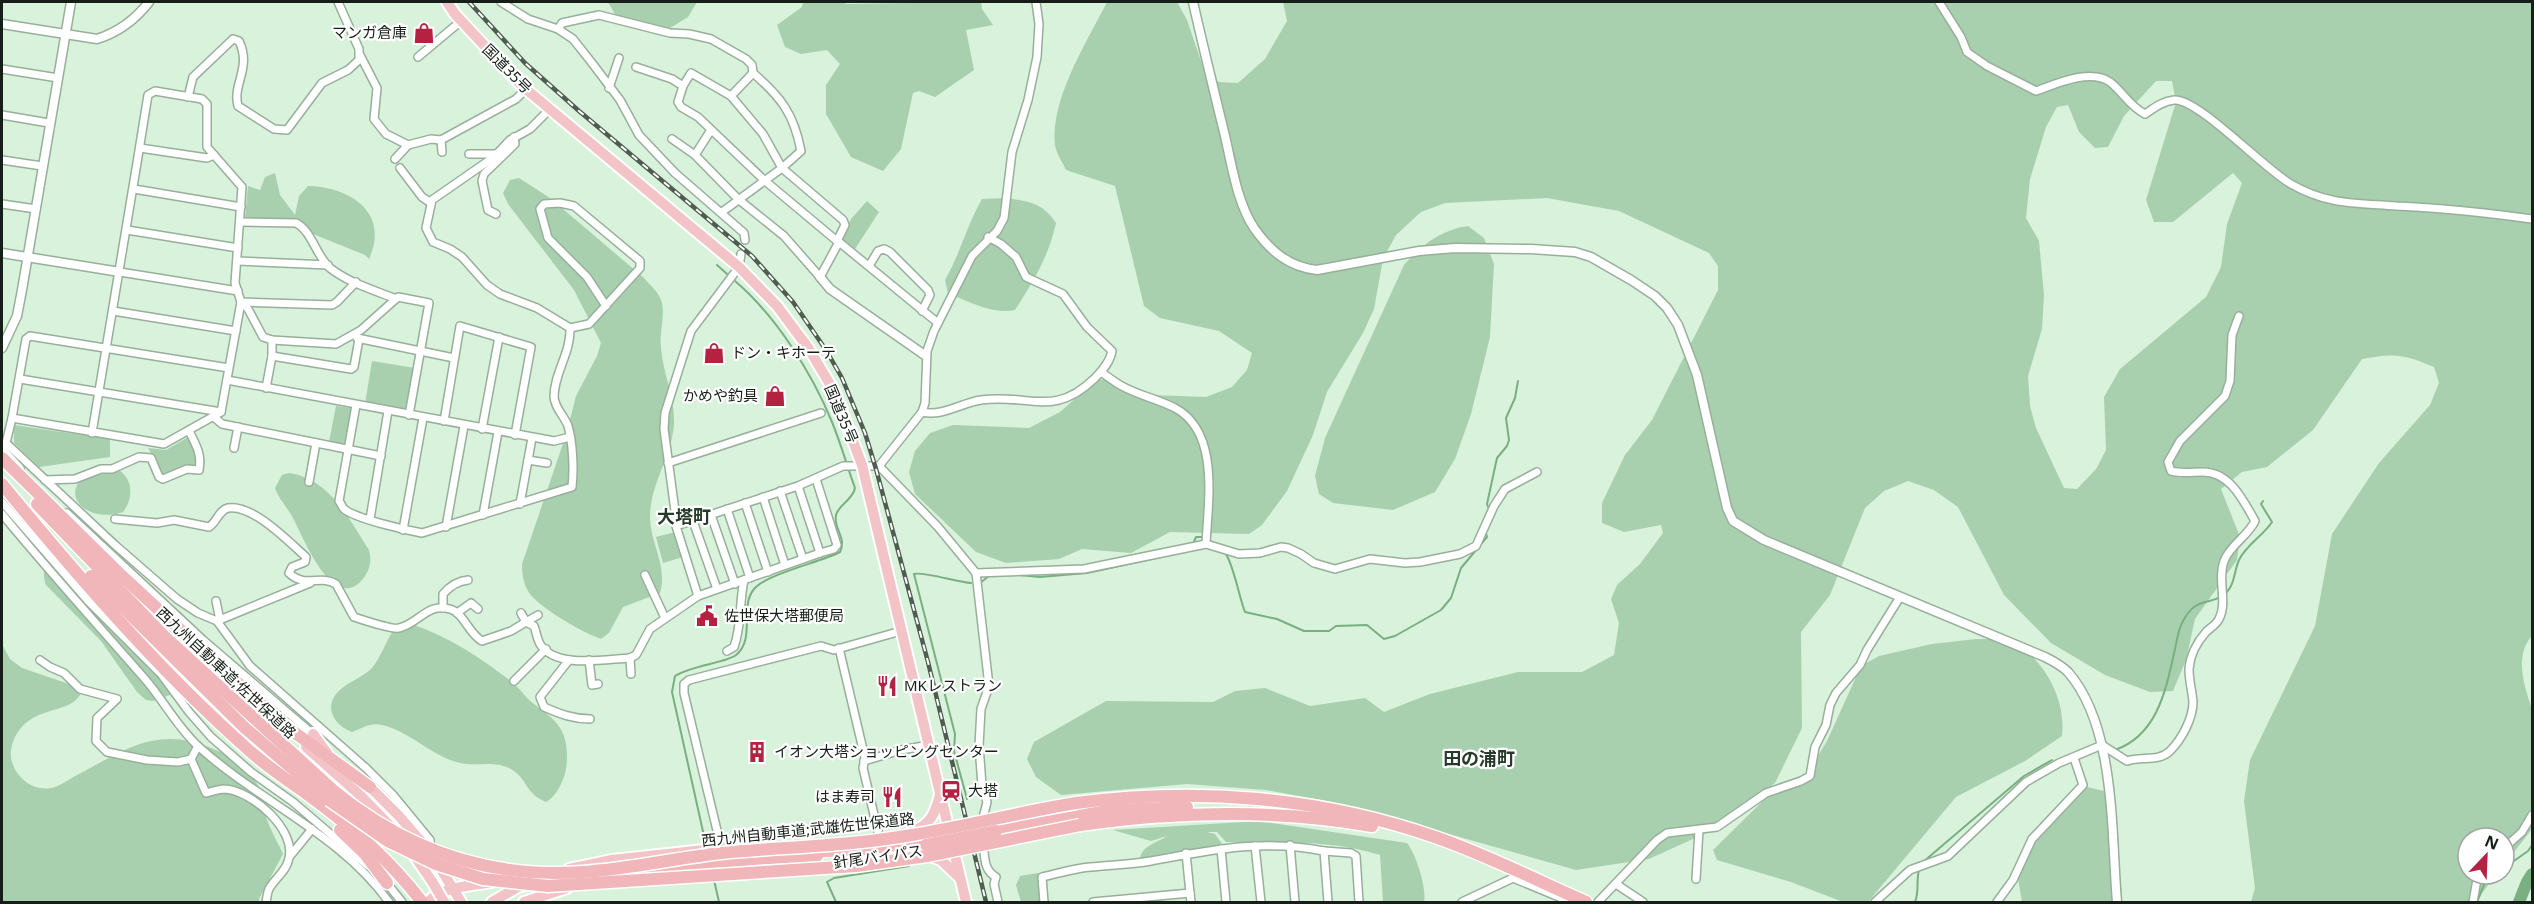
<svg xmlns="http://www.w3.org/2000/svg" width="2534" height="904" font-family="'Noto Sans','Noto Sans JP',sans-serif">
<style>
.green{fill:#a8d0ae;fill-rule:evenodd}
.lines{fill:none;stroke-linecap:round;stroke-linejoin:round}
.stream{stroke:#79af81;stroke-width:2}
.river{stroke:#79af81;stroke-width:12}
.minor-casing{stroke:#98af9b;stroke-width:10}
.tertiary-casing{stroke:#98af9b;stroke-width:11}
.trunk-casing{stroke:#fff;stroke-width:14}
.motorway-casing{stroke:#fff;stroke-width:15}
.minor{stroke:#fff;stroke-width:7}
.tertiary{stroke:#fff;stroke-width:8}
.trunk{stroke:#f3c4c7;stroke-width:10}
.motorway{stroke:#f0b6b9;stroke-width:12}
.rail-casing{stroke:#4f5d51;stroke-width:4.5}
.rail{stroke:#fff;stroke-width:2;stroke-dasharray:7;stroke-linecap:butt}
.trunk-bridge-casing{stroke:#fff;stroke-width:14;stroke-linecap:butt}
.motorway-bridge-casing{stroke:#fff;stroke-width:15;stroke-linecap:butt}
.trunk-bridge{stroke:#f3c4c7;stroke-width:10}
.motorway-bridge{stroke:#f0b6b9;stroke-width:12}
.labels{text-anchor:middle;stroke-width:4.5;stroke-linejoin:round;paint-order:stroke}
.poi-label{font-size:15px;fill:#151e17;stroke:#fff;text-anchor:start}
.street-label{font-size:15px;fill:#151e17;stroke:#fff}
.quarter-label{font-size:18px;font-weight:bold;fill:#273b2b;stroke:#fff}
</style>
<rect width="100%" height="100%" fill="#d9f2dc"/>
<g class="green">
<path d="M608,2H697L688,17L670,28L616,16Z"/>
<path d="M803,2H844L846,4L981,2L982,9L993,25L966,30L974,70L935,97L919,91L913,93L901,149L883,171L851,157L826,114V85L840,64L827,50L801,54L785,47L777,25L802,7Z"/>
<path d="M1107,2H1177L1187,20L1205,73L1219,82L1238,83L1265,59L1287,21L1283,2H2532V636C2514,655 2524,686 2532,709V829L2504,865V838H2468V874H2497L2475,902H2251L2255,888L2244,801L2250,760L2315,626L2332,534L2379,463L2430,405L2439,383L2434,367C2403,354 2395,353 2362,359L2313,430L2267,467L2242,472L2221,489L2240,537L2237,560L2195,619L2186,660L2173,691L2150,692L2105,675L2051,643L2004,595L1958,507L1934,490L1908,481L1884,491L1865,508L1830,595L1801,632L1802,728L1775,783L1706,833L1649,859L1576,870L1343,804L1266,790L1187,784L1061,795L1036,777L1027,759L1034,742L1106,701L1213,702L1235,691L1265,688L1310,706L1365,698L1384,712L1430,694L1518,672H1582L1614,655L1619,623L1611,599L1617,585L1640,564L1663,533L1661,525L1624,532L1602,523V503L1625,455L1652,420L1718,290V266L1709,253L1619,211L1547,198L1445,203L1421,212L1396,235L1383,259L1374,309L1363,333L1327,392L1313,435L1287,491L1262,525L1249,534L1170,532L1131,553L1082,549L1059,559L1006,563L976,552L915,494L909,472L915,451L930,433L953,425L1029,428L1060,412L1096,380L1114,379L1151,395L1206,397L1232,387L1247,370L1252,353L1219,331L1160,318L1144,306L1115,186L1066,170C1063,163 1056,153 1055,145C1050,99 1087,42 1107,2ZM2156,81H2172L2176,102L2146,200L2154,222H2173L2233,173L2242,183L2227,224L2221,267L2206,297L2120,369L2104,397L2106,450L2096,469L2077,489L2064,488L2036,428L2030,406L2028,376L2042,329L2044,295L2039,241L2026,218L2030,179L2046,127L2057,107L2068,105L2079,132L2095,148L2108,147L2124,116Z"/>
<path d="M275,173L280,195L295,215L299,196L308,186C351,187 390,213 369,259L365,255L313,234L297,218H245L248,186L260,190L265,177Z"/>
<path d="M519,178L550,198L643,277C650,285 659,292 662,303C665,316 659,334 661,348C663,374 675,397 674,424C672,456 650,484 650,517C650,543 668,566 660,593L623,607L609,633L601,639C585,634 536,606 528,591C523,582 522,573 522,564L567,432L576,396L597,356L601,343L574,290L508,204L503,193L510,180Z"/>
<path d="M1007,198C1030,202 1043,203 1056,223C1049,256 1033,282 1015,310C994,315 967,301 948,293L945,280C960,254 967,225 982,199Z"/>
<path d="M867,201L879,212L855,249L842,239L851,219Z"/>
<path d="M1468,226L1484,238L1494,264L1490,337L1471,414L1455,459L1435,492L1393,510L1333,503L1319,494L1315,476L1325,438L1404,265C1422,245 1440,230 1468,226Z"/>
<path d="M372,361L415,368L407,412L365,404Z"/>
<path d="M336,406L351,408L353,412L347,442L343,444L329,442Z"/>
<path d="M14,425L110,439V457L39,467L14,443Z"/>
<path d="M190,436C195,447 199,455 194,466L187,465L164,476L148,448L166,450Z"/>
<path d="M107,465C131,471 137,493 123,512C83,526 47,485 107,465Z"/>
<path d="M289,473C330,479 349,519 369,550C372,560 370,571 362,580C333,613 303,537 294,520C289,509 279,500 275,488L282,475Z"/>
<path d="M675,532L683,557L663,563L656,537Z"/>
<path d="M55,555C87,584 144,626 164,663C168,671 171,680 174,689L170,695L153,701L146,700L137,692L101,641L46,585C42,574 43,561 55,555Z"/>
<path d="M414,625C451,638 483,659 513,683C519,688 524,695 529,700C542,711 558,719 564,736C568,749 568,764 564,777C560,787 555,797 546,802C525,793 528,781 514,771C498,759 476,767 460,763C431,756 411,732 382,725C371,722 362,728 352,732C333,725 322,705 341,689C350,681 363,677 372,668C381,657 385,643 393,631Z"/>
<path d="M1976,639C1989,639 2006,638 2017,645C2047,663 2066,702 2062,736L2025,761L1956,797L1868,902H1843L1791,882L1717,860L1713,850L1774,790L1808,772L1827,741L1861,666L1879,656L1932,644Z"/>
<path d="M2,644L10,659L22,668L78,687L81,693C70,717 26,702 12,745C5,769 30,795 55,787C63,784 71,778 79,774C124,750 158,725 211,748C222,753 238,759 246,768C255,778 262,791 265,804C266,808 265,813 266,817C270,830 278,842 283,854L259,899V902H2Z"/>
<path d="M2087,787L2104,791L2122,892L2118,902H2022L2018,879L2029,846L2077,793Z"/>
<path d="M1259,821L1407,843C1416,854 1427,888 1424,902H1383L1380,855C1330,839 1277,843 1226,842L1217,832H1207L1215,834L1223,845L1140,858C1143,845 1157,843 1167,836L1151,841L1113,830Z"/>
<path d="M1038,873L1040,902H1021L1016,885L1020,876Z"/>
</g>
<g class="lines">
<g class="stream">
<path d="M717,265L727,274"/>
<path d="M1484,522L1489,509L1487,504L1497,458L1507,446L1509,440L1506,418L1515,398L1518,381"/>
<path d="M1193,544L1196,537H1204"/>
<path d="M1225,553C1233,562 1239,597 1245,612L1277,619L1304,631H1329L1336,626L1367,625L1384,639L1395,636L1441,610L1451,598L1461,568L1487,537L1485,530"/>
<path d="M1019,575L1040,577L1087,573L1184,552"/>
<path d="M980,583L989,576"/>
<path d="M2115,750C2158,735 2166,689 2175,649C2177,640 2178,631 2182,623C2196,594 2211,607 2226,593C2235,584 2234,571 2239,560C2246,545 2263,536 2272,522L2261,504L2263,501"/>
<path d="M967,799L954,751L955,734L914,574C921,571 958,582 971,583"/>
<path d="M706,845L672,692L675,676C692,665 726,663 736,655C756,639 739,607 754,589C766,574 821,562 840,552C847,537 833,529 836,515C839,504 853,500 855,488C847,466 841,444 832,422C812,373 776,316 735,281"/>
<path d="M1923,862L2024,776L2052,760"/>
<path d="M2504,868L2528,851L2532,845"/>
<path d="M714,880L719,902"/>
<path d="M836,902L827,882L834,878L909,866"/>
<path d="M1915,902C1920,890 1915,880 1920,867"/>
<path d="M2477,902L2486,880L2499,874"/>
</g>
<path class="river" d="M2519,902L2527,882L2532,874"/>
<defs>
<g id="minor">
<path d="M501,2L528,19L558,29"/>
<path d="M1939,2L1961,37L1967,52L1987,66L2036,91C2056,84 2090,68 2110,82C2123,92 2129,106 2145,114C2154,108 2163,101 2174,100C2198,98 2264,169 2291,184C2327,205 2357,203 2396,206C2442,208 2488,213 2532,219"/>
<path d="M360,55L377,88L374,119L386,134L408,145L395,159"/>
<path d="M418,57L461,21"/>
<path d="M636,67L672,79L683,86L678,102L681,107L698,117L764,180L837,241"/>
<path d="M2,69L58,78"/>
<path d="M683,86L691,73L731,96L763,134L782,168L722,212"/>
<path d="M609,88L619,58"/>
<path d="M731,96L753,73C781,97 794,114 801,151L782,168L843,220L845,225L837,241L839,242L938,323"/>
<path d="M188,97L193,77L233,39L239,41C252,68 232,84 238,106L274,129L287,130L322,83L348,70L359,60V49L338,2"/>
<path d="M2,115L49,123"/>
<path d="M711,130L695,155L738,199L784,236L820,277L839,242"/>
<path d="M672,139L695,155"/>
<path d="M408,145L431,139L441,140"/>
<path d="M140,148L207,158L214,155"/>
<path d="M442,152L441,140L516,99L526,89"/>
<path d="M469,154H497"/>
<path d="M2,160L42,166"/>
<path d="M400,168L422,197L431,203"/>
<path d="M134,189L241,207"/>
<path d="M2,204L36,209"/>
<path d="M496,214L488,210L482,181L484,174L515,144L514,137"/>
<path d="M240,222L296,223C312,231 316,256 330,268C349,283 374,290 396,299"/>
<path d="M127,230L238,248"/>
<path d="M745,240L744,233L675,173L639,135L620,100L592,63L573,39L558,29L562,23L599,15L670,33L689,34L711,39L746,59L752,65L753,73"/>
<path d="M237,261L328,265"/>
<path d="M869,266L878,251L884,249L890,252L928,290L930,295L922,311"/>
<path d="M120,272L238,291"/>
<path d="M241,302L248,309L263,337L272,340L336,344L361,330L398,297L429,303L409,415"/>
<path d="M241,302L332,305L337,302L356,282"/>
<path d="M113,311L236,331"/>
<path d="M570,328L589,324L640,268V261L574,206L560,203L544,204L540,209L548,238L587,277L606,306"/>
<path d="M357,338L454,358"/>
<path d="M272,356L351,369L354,367L359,339"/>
<path d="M1101,372C1107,376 1113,381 1120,385C1137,395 1158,399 1175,408C1220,432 1208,501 1206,544"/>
<path d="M20,379L221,412"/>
<path d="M227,380L554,441L570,437"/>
<path d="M266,388L272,356V340"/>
<path d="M356,405L339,501C341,503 342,507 344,509C356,519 406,530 422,533L572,487C574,470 573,443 568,426C564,415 555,409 554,397C554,373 571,353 570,328L537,308L500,294L487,285L462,257L450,249L433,242L426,228L432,200L494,157L510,140L530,129L550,109"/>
<path d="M922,412C942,417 961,403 981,400C1029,393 1053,419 1095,378C1103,370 1110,362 1112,351L1087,327L1063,294L1026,277L1016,257L1001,244L988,237"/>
<path d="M214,417L222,424L381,456"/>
<path d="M12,418L6,443L115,545L177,599L198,613L217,621L250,666L366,768L393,795L430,840V850"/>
<path d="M444,421L460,326L531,347L515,435"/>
<path d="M482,429L499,337"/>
<path d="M92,433C110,321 130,208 148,95L155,91L202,99L207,104V147L242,187L235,283L241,302L221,412L164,444L12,418L26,339L30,336L229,368"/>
<path d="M2,448L20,468"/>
<path d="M234,448L238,427"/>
<path d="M528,460L547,463"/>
<path d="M668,463L821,413"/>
<path d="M879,466L922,412L925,403L927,351L934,331L972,256L997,231L1004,218L1012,152L1028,100L1037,57L1039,24L1036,2"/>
<path d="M816,479L837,545L834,549L820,553"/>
<path d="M45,480L75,479L101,469H112L139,457L151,458L159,477L163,479L187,469L199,470C202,454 196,445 189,431"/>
<path d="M309,482L316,443"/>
<path d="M798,486L820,553L698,596L676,526L798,486L843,466H879L938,527L976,573L989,686L981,709L979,746L982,785L987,802L982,822"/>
<path d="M780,491L803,559"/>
<path d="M763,497L785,565"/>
<path d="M2,502L88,601L161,674L189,712L211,737L251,772L293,802L368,866"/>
<path d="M745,503L768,572"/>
<path d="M520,504L532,438"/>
<path d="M727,509L750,578"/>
<path d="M67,513L203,640L315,736"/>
<path d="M2,514C48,570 97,624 145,679C164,701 177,727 199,747C260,802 340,834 389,902"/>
<path d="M483,515L498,432"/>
<path d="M711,515L735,584"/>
<path d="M115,519L157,523L174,520L209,527C217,522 219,510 228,508C253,504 289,542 306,557L305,562L292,567L289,573C306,589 320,574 336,584L354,617C363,620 393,630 399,628C418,624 428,602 450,609C464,613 468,633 482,641L511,631L526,622L534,626C536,631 537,639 540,644C555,669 605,659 630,658L636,655L650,629L698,596"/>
<path d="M370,519L388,411"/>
<path d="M693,521L717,589"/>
<path d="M677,526L664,429L665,413L691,331L739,267L741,254"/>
<path d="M446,527L464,426"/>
<path d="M403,530L423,418"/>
<path d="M976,573L1084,569L1206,544L1239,554L1260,553L1281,547L1288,548L1301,554L1314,563L1335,569L1370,559L1405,563L1420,562L1460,554L1476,546L1494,506L1505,489L1537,472"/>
<path d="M645,575L665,618"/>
<path d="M216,601L220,620"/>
<path d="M443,608V594C450,586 457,581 468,580"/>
<path d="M457,613L471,603L478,609"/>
<path d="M521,613L526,622L538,615"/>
<path d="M217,621L310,583"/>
<path d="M839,648L865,758L863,768L879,836"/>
<path d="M727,651L734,647C742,625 739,603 744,580"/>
<path d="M630,658L631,674"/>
<path d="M40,660L50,667L64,673L80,689L117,699L97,718L96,741L107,752L147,760L178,762L191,759"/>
<path d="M569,660L540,697L544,707C560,714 573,719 590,719"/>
<path d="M589,660L592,685L598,684"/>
<path d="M514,681L546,649"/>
<path d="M198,746L191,759L206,793C211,792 219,789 224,789C251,790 296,829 289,858C287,871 275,878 269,889C267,893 267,898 266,902"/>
<path d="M864,761L901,750L929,745"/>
<path d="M983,842C985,856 983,870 996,877L994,884L998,902"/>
<path d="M1290,845L1295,902"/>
<path d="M1255,846L1261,902"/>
<path d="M721,847L684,693V684L689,680L821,646L834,650L901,631"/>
<path d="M2504,848L2522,832L2532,815"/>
<path d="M1221,849L1226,902"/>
<path d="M1324,851L1351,853L1356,856L1359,902"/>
<path d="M290,856L312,829"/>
<path d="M1696,879L1699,830"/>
<path d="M385,881L402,902"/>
<path d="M1616,884L1643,902"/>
<path d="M1190,893L1191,902"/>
<path d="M1044,902L1042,877C1055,874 1069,870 1082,868C1105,865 1128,865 1151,861C1212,850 1261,839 1324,851L1328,902"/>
<path d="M1093,902L1190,893L1186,853"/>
<path d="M1462,902L1513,878L1571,902"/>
<path d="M1598,902L1657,840L1667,833L1717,827L1766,793L1801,781L1810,776L1815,747L1826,725L1830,705L1836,693L1860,665L1867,650L1900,597"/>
<path d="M1875,902L1910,870L1948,856L2026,782L2059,763L2102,745L2127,761C2141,756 2159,762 2170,751C2182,739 2193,718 2193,702C2192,691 2189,680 2189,669C2190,656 2197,642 2206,632C2210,628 2216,625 2219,619C2228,602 2217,580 2224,561C2230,545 2248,536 2255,521C2243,500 2230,472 2203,472C2192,472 2182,474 2171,471L2168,462L2180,441L2225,396L2230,381L2232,335L2239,316"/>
<path d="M1997,902L2013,880L2032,839L2083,785L2074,758"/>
<path d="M2473,902L2478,874"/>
</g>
<g id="tertiary">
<path d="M1193,2C1203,46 1214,91 1225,136C1232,166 1237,202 1254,228C1270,251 1289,267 1317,270L1419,251L1455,248L1531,249L1575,252L1591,257L1631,280L1655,296L1667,308L1678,325L1697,375L1727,508L1733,521L1764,540L2045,657C2053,661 2062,666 2068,672C2116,727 2111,833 2117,902"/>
<path d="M2,24L97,39C119,32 135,20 149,2"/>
<path d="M2,253L120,272"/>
<path d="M820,277L830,289L926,356"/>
<path d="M2,348L17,316L22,290L71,2"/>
</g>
<g id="trunk">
<path d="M447,2L455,14L521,85L739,267L777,306L809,349L834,391L862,465L966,902"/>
<path d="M313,734L327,753"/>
<path d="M306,747L361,796L393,829"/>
<path d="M370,787L399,816L425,846"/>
<path d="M912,831C931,825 935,813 940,795"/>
<path d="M412,852L433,883"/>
<path d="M927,855L941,860L960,878"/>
<path d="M436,861L461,902"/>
<path d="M569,869L612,860L732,847"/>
<path d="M428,902C442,886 472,886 492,882"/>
<path d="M492,902L518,887L559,877"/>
<path d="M524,902L567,888"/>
</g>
<g id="motorway">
<path d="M2,458L121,575L280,722L370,787"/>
<path d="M2,484C75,573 156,667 242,744C262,763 284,778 307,794C350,825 390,860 422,902"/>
<path d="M37,504L164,636L335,792"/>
<path d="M91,576L245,728L329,800"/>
<path d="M1076,803C1197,787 1320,797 1435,837C1487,855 1536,880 1586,902"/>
<path d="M1080,825C1178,811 1274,809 1372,826"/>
<path d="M340,830L365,854L387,883"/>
<path d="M996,831L1113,810L1187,807"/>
<path d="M808,852L866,849L926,841"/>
<path d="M602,879L753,859L817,856"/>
</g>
</defs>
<use href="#minor" class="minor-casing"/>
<use href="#tertiary" class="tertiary-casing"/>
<use href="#trunk" class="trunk-casing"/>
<use href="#motorway" class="motorway-casing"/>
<use href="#minor" class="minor"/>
<use href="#tertiary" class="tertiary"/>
<use href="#trunk" class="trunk"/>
<use href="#motorway" class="motorway"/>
<defs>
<path id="rail" d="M469,2L525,63L579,111L752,256L793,302L826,350L842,378L865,433L876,469L928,662L986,902"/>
</defs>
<use href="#rail" class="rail-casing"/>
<use href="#rail" class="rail"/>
<defs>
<path id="trunk-bridge" d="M433,883L444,902"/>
<g id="motorway-bridge">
<path d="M335,792C408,851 489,879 583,872C630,869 676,858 722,853C785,847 849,846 912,835C967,826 1021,812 1076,803"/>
<path d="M329,800L388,841L436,864L483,879L548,886L856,866L927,856L1080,825"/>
<path d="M926,845L996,831"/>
</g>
</defs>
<use href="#trunk-bridge" class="trunk-bridge-casing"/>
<use href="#motorway-bridge" class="motorway-bridge-casing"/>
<use href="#trunk-bridge" class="trunk-bridge"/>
<use href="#motorway-bridge" class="motorway-bridge"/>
</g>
<defs>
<symbol id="shop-bare" viewBox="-9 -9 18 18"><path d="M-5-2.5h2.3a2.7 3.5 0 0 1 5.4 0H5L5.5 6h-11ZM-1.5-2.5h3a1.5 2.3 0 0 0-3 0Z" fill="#b42141" stroke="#fff" stroke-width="2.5" paint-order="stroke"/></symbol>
<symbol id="civic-bare" viewBox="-9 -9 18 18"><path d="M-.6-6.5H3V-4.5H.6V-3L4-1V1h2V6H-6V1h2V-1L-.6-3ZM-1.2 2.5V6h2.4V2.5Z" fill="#b42141" stroke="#fff" stroke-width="2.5" paint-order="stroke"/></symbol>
<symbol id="restaurant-bare" viewBox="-9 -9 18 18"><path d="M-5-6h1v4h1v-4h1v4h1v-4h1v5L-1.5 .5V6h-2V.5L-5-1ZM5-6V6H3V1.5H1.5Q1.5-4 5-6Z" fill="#b42141" stroke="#fff" stroke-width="2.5" paint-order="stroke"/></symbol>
<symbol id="building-bare" viewBox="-9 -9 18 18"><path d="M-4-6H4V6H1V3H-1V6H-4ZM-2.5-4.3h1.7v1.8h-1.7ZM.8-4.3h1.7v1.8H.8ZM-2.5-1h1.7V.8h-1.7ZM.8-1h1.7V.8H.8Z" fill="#b42141" stroke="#fff" stroke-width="2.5" paint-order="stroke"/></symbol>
<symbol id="station-bare" viewBox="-9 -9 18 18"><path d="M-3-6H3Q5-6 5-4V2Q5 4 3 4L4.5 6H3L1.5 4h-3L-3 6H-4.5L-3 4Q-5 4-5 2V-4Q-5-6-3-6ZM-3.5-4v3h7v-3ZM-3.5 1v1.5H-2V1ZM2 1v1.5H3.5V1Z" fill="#b42141" stroke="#fff" stroke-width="2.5" paint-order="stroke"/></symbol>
</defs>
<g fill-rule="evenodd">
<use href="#shop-bare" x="409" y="18" width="30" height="30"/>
<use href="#shop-bare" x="699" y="338" width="30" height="30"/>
<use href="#shop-bare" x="760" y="381" width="30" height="30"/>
<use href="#civic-bare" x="692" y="601" width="30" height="30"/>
<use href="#restaurant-bare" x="872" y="671" width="30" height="30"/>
<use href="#building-bare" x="742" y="737" width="30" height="30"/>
<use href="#station-bare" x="936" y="776" width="30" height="30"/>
<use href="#restaurant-bare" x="877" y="782" width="30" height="30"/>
</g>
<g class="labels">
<g class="poi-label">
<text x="407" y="38" text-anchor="end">マンガ倉庫</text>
<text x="731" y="358">ドン・キホーテ</text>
<text x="758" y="401" text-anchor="end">かめや釣具</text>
<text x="724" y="621">佐世保大塔郵便局</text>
<text x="904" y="691">MKレストラン</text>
<text x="774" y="757">イオン大塔ショッピングセンター</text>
<text x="968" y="796">大塔</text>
<text x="875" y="802" text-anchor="end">はま寿司</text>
</g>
<g class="street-label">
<text transform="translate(507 69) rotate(45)" y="5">国道35号</text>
<text transform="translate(841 414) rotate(67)" y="5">国道35号</text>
<text transform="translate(226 673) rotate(43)" y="5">西九州自動車道;佐世保道路</text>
<text transform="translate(808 830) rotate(-6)" y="5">西九州自動車道;武雄佐世保道路</text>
<text transform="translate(878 857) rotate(-8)" y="5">針尾バイパス</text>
</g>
<g class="quarter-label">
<text x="684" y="523">大塔町</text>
<text x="1479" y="765">田の浦町</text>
</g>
</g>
<rect width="2534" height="904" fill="none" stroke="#151e17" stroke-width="6"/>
<g transform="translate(2486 856) rotate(23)"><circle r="28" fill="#ffffff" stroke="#a1a5a2" stroke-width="1.5"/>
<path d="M0-4.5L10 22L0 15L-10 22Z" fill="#b42141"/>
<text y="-9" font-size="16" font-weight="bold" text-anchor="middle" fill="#151e17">N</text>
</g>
</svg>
